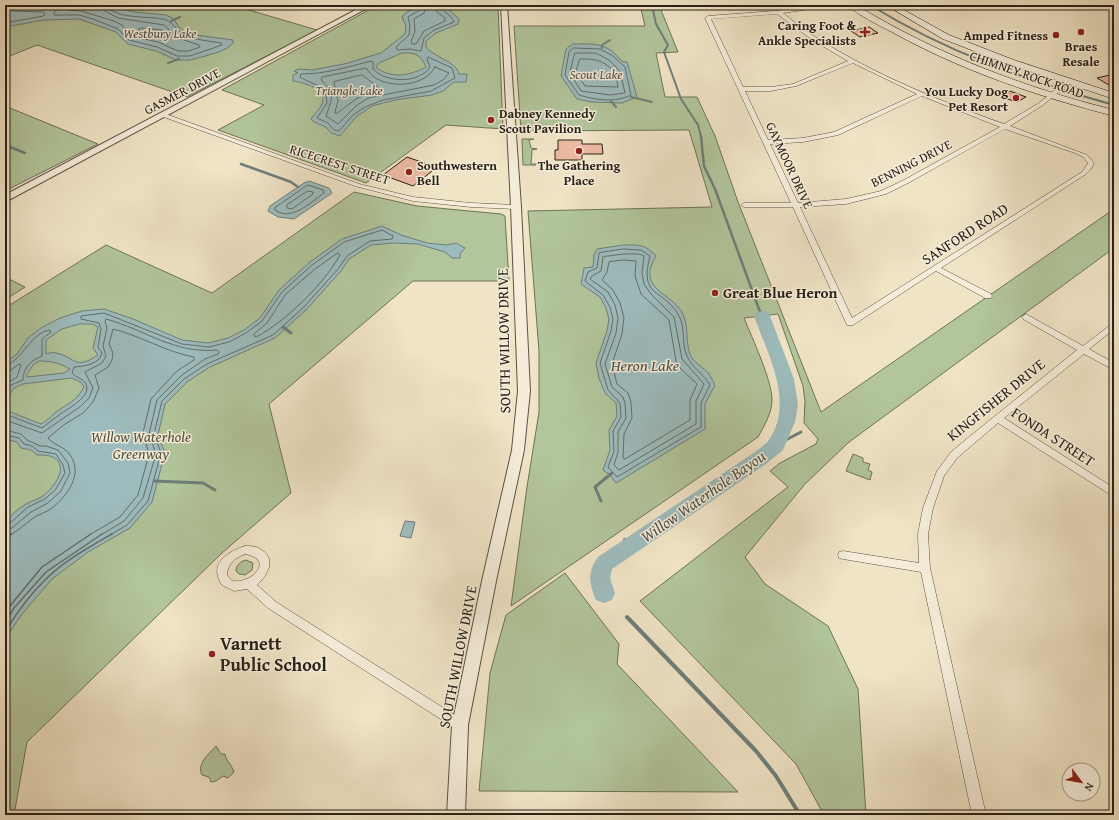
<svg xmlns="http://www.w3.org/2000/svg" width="1119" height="820" font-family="'Gentium Book Plus',serif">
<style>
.green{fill:#b2c59b;stroke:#6d7359}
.water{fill:#9dbcbe;stroke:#6e7e7b;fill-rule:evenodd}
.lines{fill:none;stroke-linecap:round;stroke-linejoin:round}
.shore-far1{stroke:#626e6a;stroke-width:1}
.shore{stroke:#626e6a;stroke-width:1.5}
.stream-far3{stroke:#6e7e7b;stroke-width:2}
.stream-far2{stroke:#6e7e7b;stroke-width:2.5}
.stream-far1{stroke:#6e7e7b;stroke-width:3}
.stream{stroke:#6e7e7b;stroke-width:4}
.river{fill:#9dbcbe;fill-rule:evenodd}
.building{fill:#ebb8a2;stroke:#282117}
.minor-casing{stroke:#5a5243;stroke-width:1}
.tertiary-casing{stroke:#5a5243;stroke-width:2}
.secondary-casing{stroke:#282117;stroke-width:1}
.minor{fill:#f5edda;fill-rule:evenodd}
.tertiary{fill:#f5edda;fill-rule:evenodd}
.secondary{fill:#f5edda;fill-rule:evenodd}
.poi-dot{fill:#8f2418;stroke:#f5edda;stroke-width:1.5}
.labels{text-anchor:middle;stroke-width:3;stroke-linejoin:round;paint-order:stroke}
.far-poi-label{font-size:13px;font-weight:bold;fill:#282117;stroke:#f5edda;text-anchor:end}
.far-water-label{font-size:13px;font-style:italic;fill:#4b5049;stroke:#f5edda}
.far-street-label{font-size:13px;fill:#282117;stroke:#f5edda}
.street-label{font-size:15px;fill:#282117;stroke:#f5edda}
.poi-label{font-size:15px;font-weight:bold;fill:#282117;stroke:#f5edda;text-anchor:start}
.park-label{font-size:15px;font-style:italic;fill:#51523f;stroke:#f5edda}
.water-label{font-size:16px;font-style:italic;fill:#4b5049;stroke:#f5edda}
.near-poi-label{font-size:18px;font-weight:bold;fill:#282117;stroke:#f5edda;text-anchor:start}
</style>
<rect width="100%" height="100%" fill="#f0e4c6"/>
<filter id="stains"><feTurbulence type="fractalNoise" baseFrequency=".005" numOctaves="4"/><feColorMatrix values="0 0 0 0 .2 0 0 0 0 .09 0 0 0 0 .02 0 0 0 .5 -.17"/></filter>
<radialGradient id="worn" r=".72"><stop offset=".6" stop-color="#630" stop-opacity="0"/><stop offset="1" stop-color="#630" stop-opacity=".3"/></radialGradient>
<g class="green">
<path d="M5,5H232L317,30L187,97L37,45L5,58Z"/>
<path d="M378,5H498L503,129L446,125L366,183L218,130L264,105L222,90Z"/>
<path d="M640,5H659L678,52L656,53L665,97H697L715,136L738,202L821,412L1114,209V248L849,442L805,484L745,557L765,584L828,626L858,689L866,815H824L796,764L640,601L788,487L770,471L780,463L816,444L818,439L804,423L805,401L803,386L778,314L744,318C752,338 772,380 772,400C772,413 764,426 758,437L511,606L527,487L539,412V351L528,211L712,207L689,130L521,131L514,26H645Z"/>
<path d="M5,106L98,144L5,191Z"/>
<path d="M522,139H534L529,140L531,148L537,149L532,150L531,164H537L536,165H523Z"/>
<path d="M354,192L417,206L501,214L505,216L509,281H413L269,404L291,493L222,553L27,742L14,815H5V308L106,245L212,293Z"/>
<path d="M5,277L25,287L5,300Z"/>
<path d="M853,454L863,458V462L870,464L868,470L872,472L870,480L846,471Z"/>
<path d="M246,560L253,563L252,570L245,575L239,574L236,571C236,565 241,561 246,560Z"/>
<path d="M565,573L619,644L617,664L738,792L479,791L490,673L506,615Z"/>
<path d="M216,746L221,754H225C226,761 232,765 234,772L228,778L223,776L216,781L211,782L209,777L202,775C196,764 210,753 216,746Z"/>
</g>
<g class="water">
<path d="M72,5H105L134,12L166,15L174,19L178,26L185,32L196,35L233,40V43L229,47L219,52L191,60H176L156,51L128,44L116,32L79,19L44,20L5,27V6L21,8Z"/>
<path d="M420,5H444L459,19L458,24L436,33L426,41V47C434,57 457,62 459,74H467L466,82H454L443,91L432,95L395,100L372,106L356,117L340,136L331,133L326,127L314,122L311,119C314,113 320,110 322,104C328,88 304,83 293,81V75L298,73L294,71L299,69L312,70L344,64L381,53L405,34L406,26L402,17L407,12ZM402,53C415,52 421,55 426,67C410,76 390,79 376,67L379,63Z"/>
<path d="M573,44C598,44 605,42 623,62H627L637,97L622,103L592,102L577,99L561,76L566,49Z"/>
<path d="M309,181L329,188L332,193L294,219L278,217L268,211L270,206L304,183Z"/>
<path d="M382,226L401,235L427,243L447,245L456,243L465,248L460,254V258H452L445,252L418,244L394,243L371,245L349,259L341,271L306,310L275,338L210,367L187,382L165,404L158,435L165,453L152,502L130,528L88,552L52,579L22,614L5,639V522C11,515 18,509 26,504C32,501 38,499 43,496C54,487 70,467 53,457C48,455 43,455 37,455L31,450L21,448L17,442L5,439V408V410L41,424C47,421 51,416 56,412C68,403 76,402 84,387L81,382L71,378L23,384L14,388L5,401V363L17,354L28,338L41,328L60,318L82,311L104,309L133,319L182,340L208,343L228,338L244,330L260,318L279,290L310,262L342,239ZM79,324H92L98,327L93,348L98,355C74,371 76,357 56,353C53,352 49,353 46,354V340L62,329ZM39,361C50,361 60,363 70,369L64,373L27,377L26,376L33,365Z"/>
<path d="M623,245C639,245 645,244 656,256C636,289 670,292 682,312C689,325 685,340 690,354C693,363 704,367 709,374C711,377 713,381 715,385L705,404V429L616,483L610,475L603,470L610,450L609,430L617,416L616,403L605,393L599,378L596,363L607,331L609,319L606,308L600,297L581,284L584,268L593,267L594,255L597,249Z"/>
<path d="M405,521L415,522L411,538L400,536Z"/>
</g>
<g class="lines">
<g class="shore-far1">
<path d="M61,5L59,9L54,12V15H79L93,19L118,29L129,40L157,47L177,56H190L222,45L221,43C209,41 196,40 185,35C176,31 173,21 163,19C146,16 124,19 109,9L108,5"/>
<path d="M66,5L67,10L81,11L114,21L122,25L131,36L158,42L178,51H189L200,47L199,45L178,38L164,25L118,18L105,11L103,5"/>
<path d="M421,5L420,10L408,17L410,26L409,35L396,47L397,50L410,49L421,51L424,38L434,30L454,22C451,14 443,13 440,5"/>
<path d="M426,5L424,13L414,19L415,31L411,42L412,44H416L424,31L445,21V18L437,12L435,5"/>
<path d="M5,23L43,16L45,14L43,12L12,11L9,8V5"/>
<path d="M141,28L162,30L166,36L163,38L140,32L139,29Z"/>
<path d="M574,48L600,49L613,56L625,67L631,95C615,103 596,100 579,95L565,75L569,52Z"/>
<path d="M575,53H596L609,60L620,71L625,93L610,95L581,91L570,73Z"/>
<path d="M428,57L452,68L455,78L431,91L383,100L365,107L353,115L339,131L334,130L328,123L317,118L327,103C326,83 314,86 300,77L301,74C325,74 348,67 371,61L373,62V69C386,83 419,84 430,67L427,59Z"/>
<path d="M580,59C600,58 615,64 618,87L585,86L576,72Z"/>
<path d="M435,67L449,73L443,80L434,85L368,98L356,106L338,124L326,116C332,99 336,93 321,80L322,77L366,68C369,72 373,77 377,79C395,88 425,86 435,67Z"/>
<path d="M362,75L377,86L378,89L356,99L336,114L335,112L338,101L334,82Z"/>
<path d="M308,185L323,190L324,193C311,202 291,222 275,210V208Z"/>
<path d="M308,191L313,192V194L292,209L287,208V205Z"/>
<path d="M623,249L641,250L650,256C639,298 662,288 678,314C686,327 681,343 687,356C692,368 704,374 710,385L701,403V427L617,477L608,467L614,451L613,431L621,417L620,403L608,390L600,363L611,331L613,319L610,307L603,295L585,281L588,272L597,268L599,253Z"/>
<path d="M338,253L340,255C324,284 285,322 256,337L254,336V334L267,323L285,295L315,269Z"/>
<path d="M624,254H639L644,256L642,273L644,284L651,294L674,317L682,359L704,384L696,401V424L619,470L614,465L618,452V432L626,418L625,403L623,397L612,387L605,364L616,333L618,318L615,305L608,292L590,279L592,276L601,271L603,257Z"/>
<path d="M624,260L636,261L635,276L641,294L669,320L676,361L680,368L697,384L690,400V420L625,459L623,458L624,434L632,418L631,402L628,393L617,384L612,364L622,334L624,318L620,303L613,290L602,280L607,272L609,262Z"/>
<path d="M5,366C24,359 30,333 50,330L51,332L42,339V356C31,360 23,368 23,380L11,385L5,394"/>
<path d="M5,371L11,370L19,364L21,365L17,377L5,385"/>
<path d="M5,414L42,428C48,424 53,419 59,415C67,409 92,397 86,384C83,378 76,378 72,373L74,367C84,366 99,365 102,353L98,347L101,329L99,323L81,319V316L104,313L182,344L209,347L229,342L246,333L262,321L282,292L312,265L344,242L382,230L393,236L392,239L370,241L347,256L338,269L304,307L273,335L207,364L184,379L162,401L154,434L161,453L148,501L127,525L110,535"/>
<path d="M5,420L42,433L81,406L89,398L93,388L85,372L102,363L106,356L103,346L107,328L105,321L106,319C146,330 174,354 217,350L219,352L218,354L205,359L182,375L157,400L149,434L156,454L143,498L124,521L101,535"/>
<path d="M5,430L21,434L27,440L40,446H46L58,450L68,463L70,473L61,491L48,503L31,512L12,528L5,530"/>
<path d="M5,435L19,438L24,444L32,446L38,451L56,454L63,465L65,473L56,489L45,499L28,507L9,524L5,525"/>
<path d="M10,535C18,531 25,524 32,519C38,514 46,513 52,508C65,498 81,478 73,460C66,445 55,447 48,438L65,424L83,413L93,402L99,388L95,375L108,367L112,360L113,353L109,344L113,329C141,336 166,352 194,357V360L177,371L151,399L143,433L149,454L138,495L120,517L89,535"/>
</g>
<g class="shore">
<path d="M5,536L12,534"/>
<path d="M5,612L42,567L91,534"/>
<path d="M5,623L14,608L46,572L102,534"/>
<path d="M5,632C17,612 31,593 48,577C66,560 91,546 112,534"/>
</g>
<g class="stream-far3">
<path d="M652,5L656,24L668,45L664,52L681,99L698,125L701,137"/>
<path d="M870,5C946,52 1028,81 1114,105"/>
<path d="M171,21L180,17"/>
<path d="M602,48V45L610,40"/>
<path d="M168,63L179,59"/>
<path d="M631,97L652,102"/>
<path d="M611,101L616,107"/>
</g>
<g class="stream-far2">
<path d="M701,136L704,166L715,189L760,312"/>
<path d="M5,145L25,153"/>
<path d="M241,164L291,182L298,187"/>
</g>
<g class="stream-far1">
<path d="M760,311L762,316"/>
<path d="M283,327L291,333"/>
<path d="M776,445L801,432"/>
<path d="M154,481L203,483L215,490"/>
<path d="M601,501L595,487L612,473"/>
</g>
<g class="stream">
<path d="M625,540L631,546"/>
<path d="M627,617L756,751L776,776L800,815"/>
</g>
<path class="river" d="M762,311L768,312L770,316L794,379L798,405L795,422L785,445L783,450L766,464L612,569L610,578L615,593L612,600L604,603L596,600C589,583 587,572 598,557L752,454C757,450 765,445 769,440C795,402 767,353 754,316L756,312Z"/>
</g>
<g class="building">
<path d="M869,27L878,33L860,37L851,31Z"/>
<path d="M1114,74V88L1097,78Z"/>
<path d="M1010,91L1026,97L1017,102L1001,97Z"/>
<path d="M558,140H582V144H602L603,154H582V160H555V150H558Z"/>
<path d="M407,157L433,166L436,168L413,186L383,175Z"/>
</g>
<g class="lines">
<defs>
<g id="minor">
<path d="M823,5H836L783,13C794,22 805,31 817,38C875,75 940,101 1004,124L1039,103L1066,81L1071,82L1043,105L1010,126L1087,155L1094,163L1091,169L1086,174L941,268L991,294L992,296L991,298H985L936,271L853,325H847L793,207H744L741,205L744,203H791L705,18L708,16L774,11ZM777,14L814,41L848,61L793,84L771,87H743L711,19ZM853,63L917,94L834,132L803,138L768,140L745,91H771L796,86ZM922,96L1000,127L904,180L881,191L846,199L798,203L770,144L803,142L838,135ZM1005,129L1075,153L1083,157L1088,163L1082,172L852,318L800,207L846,204L886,194L908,183Z"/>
<path d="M163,113L359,184L413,197L471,203L516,205L519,207L516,209L471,207L413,201L355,186L161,116L160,115Z"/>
<path d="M1026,314L1083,346L1114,322V329L1089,349L1114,363V370L1084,354L1004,418L1114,488V497L998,423L957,458L944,476L933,508L928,534L930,568L986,815H972L921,572L843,559L839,558L838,555L839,552L843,551L919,563L918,534L923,508L937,471L951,452L969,437L1077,350L1023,319L1022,317Z"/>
<path d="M245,546C250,546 256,546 260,549C277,558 268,575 257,585L276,602L464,721L466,725L464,729L460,731L456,729L268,608L247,589L234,591L222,585C208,564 227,552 245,546ZM245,554C275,559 253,584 232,581L227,575C228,563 235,558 245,554Z"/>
</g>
<g id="tertiary">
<path d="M365,5H373L5,202V195Z"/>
<path d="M501,5H507L521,207L530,391L524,450L496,581L468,725L465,815H447L452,725L482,581L512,450L518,391L511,207Z"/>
</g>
<g id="secondary">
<path d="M847,5H856C937,54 1022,87 1114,110V116C1037,96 962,71 892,32C878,25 858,15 847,5Z"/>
<path d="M886,5H895L949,35L1014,60L1114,93V99L1008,64L943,39Z"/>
</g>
</defs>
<use href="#minor" class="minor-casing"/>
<use href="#tertiary" class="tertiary-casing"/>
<use href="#secondary" class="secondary-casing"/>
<use href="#minor" class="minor"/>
<use href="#tertiary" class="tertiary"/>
<use href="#secondary" class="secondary"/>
</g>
<g class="poi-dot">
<path d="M863 26h4v4h4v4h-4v4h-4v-4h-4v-4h4z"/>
<circle cx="1081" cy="32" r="4"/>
<circle cx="1056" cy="35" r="4"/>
<circle cx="1016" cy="98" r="4"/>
<circle cx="491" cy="120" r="4"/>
<circle cx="579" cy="151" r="4"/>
<circle cx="409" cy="172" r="4"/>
<circle cx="715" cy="293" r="4"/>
<circle cx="212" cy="654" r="4"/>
</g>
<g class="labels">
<g class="far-poi-label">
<text x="856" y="30">Caring Foot &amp;<tspan x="856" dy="15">Ankle Specialists</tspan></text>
<text x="1048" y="40">Amped Fitness</text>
<text x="1081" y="51" text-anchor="middle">Braes<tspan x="1081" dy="15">Resale</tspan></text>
<text x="1008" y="96">You Lucky Dog<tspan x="1008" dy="15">Pet Resort</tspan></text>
<text x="499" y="118" text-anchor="start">Dabney Kennedy<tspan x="499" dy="15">Scout Pavilion</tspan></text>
<text x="417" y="170" text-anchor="start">Southwestern<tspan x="417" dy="15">Bell</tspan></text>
<text x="579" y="170" text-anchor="middle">The Gathering<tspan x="579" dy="15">Place</tspan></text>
</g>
<g class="far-water-label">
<text x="160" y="38">Westbury Lake</text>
<text x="596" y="79">Scout Lake</text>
<text x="349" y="95">Triangle Lake</text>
</g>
<g class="far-street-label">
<text transform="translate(1027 74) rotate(19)" y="5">CHIMNEY ROCK ROAD</text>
<text transform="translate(182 91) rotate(-28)" y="5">GASMER DRIVE</text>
<text transform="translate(911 163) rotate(-27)" y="5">BENNING DRIVE</text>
<text transform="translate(340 164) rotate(18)" y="5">RICECREST STREET</text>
<text transform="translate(790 165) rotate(65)" y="5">GAYMOOR DRIVE</text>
</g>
<g class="street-label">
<text transform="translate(965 234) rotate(-33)" y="5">SANFORD ROAD</text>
<text transform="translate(504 341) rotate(-91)" y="5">SOUTH WILLOW DRIVE</text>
<text transform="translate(996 400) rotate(-39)" y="5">KINGFISHER DRIVE</text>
<text transform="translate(1053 437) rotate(33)" y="5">FONDA STREET</text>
<text transform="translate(458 657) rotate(-79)" y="5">SOUTH WILLOW DRIVE</text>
</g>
<g class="poi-label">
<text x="723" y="298">Great Blue Heron</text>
</g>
<g class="park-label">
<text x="141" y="442">Willow Waterhole<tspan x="141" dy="17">Greenway</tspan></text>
</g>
<g class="water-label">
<text x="645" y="371">Heron Lake</text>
<text transform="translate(703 496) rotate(-35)" y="6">Willow Waterhole Bayou</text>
</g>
<g class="near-poi-label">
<text x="220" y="650">Varnett<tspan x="220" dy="21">Public School</tspan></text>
</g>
</g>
<rect width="1119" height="820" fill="none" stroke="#f0e4c6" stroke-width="20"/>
<rect x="6" y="6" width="1107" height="808" fill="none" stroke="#282117" stroke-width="2"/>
<rect x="10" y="10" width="1099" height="800" fill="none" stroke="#282117"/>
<g transform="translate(1081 782) rotate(122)"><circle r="19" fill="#f5edda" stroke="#a39b8c"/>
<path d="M0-3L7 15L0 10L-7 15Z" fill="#8f2418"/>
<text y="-6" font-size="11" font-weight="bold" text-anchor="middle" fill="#282117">N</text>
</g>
<rect width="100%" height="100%" filter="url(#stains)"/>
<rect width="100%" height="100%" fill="url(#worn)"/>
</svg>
